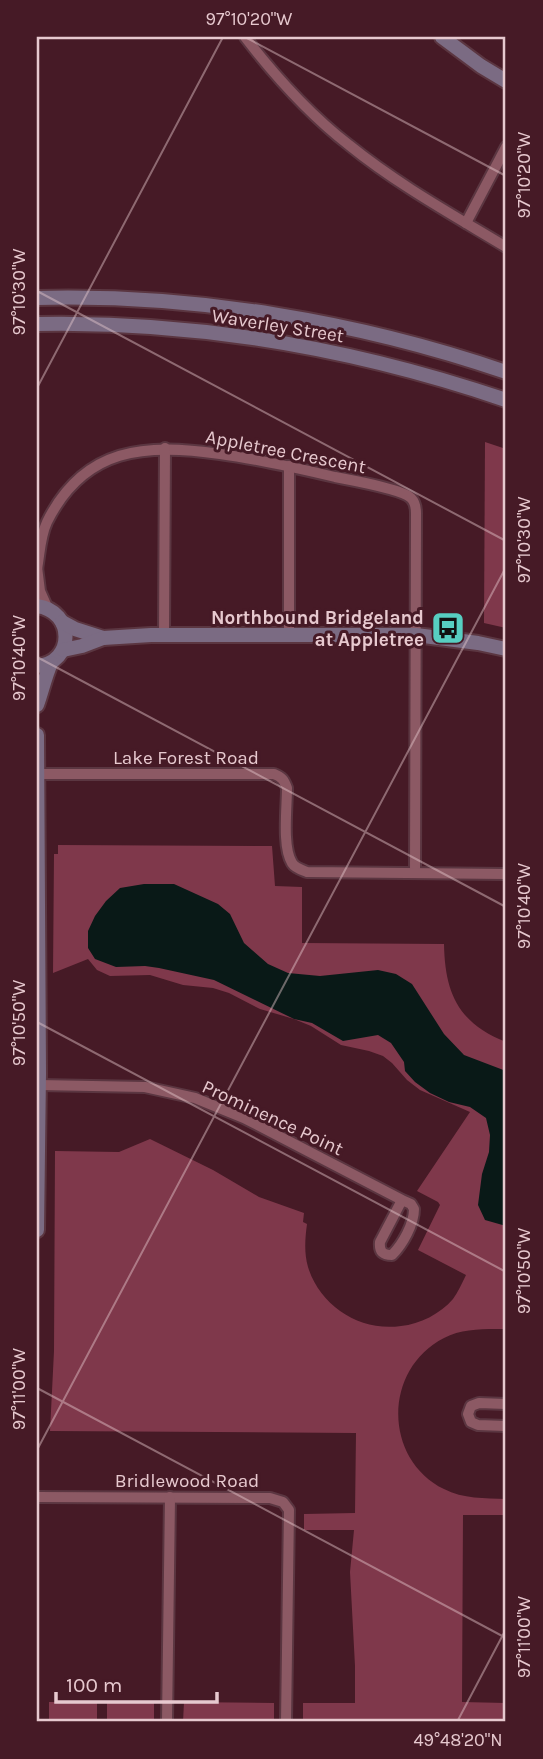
<svg xmlns="http://www.w3.org/2000/svg" width="543" height="1759" font-family="Karla,sans-serif">
<style>
.green{fill:#7f384b}
.water{fill:#091917}
.lines{fill:none;stroke-linecap:round;stroke-linejoin:round}
.street-casing{stroke:#5b3641;stroke-width:14}
.secondary-casing{stroke:#5b3641;stroke-width:18}
.street{stroke:#8c5964;stroke-width:10}
.secondary{stroke:#7b6b83;stroke-width:14}
.ticks{fill:none;stroke:#e7c9cf;stroke-width:2;stroke-opacity:0.45}
.labels{text-anchor:middle;stroke-width:6;stroke-linejoin:round;paint-order:stroke}
.street-label{font-size:19px;fill:#e7c9cf;stroke:#461a26}
.poi-label{font-size:19px;font-weight:bold;fill:#e7c9cf;stroke:#461a26;text-anchor:end}
.neatline{fill:none;stroke:#e7c9cf;stroke-width:2.5}
.ticks-label{font-size:18px;text-anchor:middle;fill:#e7c9cf}
</style>
<rect width="100%" height="100%" fill="#461a26"/>
<g class="green">
<path d="M485,442L506,449V628L484,623Z"/>
<path d="M58,845L272,846L275,886L302,887V943L444,944C445,993 458,1023 506,1042V1329C485,1329 463,1328 444,1338C383,1369 383,1459 444,1489C463,1499 485,1498 506,1499V1515H463L462,1702L506,1703V1722H303V1703H355V1666L350,1572L354,1530H304V1514L355,1513L356,1433L50,1431L54,1351L55,1151L119,1152L150,1139L213,1170L259,1197L304,1213L303,1222L307,1224C305,1239 304,1253 308,1267C320,1306 360,1332 401,1326C420,1324 440,1314 453,1299C458,1292 462,1283 466,1275L418,1250L440,1205L438,1202L417,1191L470,1112L420,1090L407,1080L392,1063L383,1056L369,1051L341,1045L311,1026L294,1019L260,1009L229,993L213,988L183,985L150,975L110,976L97,970L88,959L53,973L54,854H58Z"/>
<rect x="49" y="1702" width="48" height="20"/>
<rect x="107" y="1702" width="47" height="20"/>
<path d="M184,1702L274,1703V1722H183Z"/>
</g>
<path class="water" d="M144,884H174L218,904L230,914L244,943L268,964L288,973L320,976L378,970L396,974L412,984L444,1034L464,1055L506,1071V1226L485,1220L478,1205L482,1174L489,1152L490,1135L486,1118L470,1107L449,1102L430,1093L415,1082L405,1071L404,1062L391,1043L378,1035L343,1041L312,1023L294,1019L214,980L159,968L145,966L116,967L95,959L88,948V931L95,916L106,901L120,888Z"/>
<g class="lines">
<defs>
<g id="street">
<path d="M245,37C275,76 309,114 349,145C397,184 453,215 506,247"/>
<path d="M466,223L506,147"/>
<path d="M289,466V636"/>
<path d="M37,567L40,591L48,609"/>
<path d="M37,569C40,553 40,537 47,522C84,447 146,443 220,454C258,459 297,468 335,477C350,480 402,489 411,498C415,502 416,508 416,513L415,873"/>
<path d="M164,636L165,448"/>
<path d="M37,774H274C282,777 284,780 287,788C287,808 282,847 292,863C295,868 302,870 307,872L506,874"/>
<path d="M39,1085L145,1087L195,1098L244,1118L402,1200L411,1204L414,1209C414,1224 403,1244 392,1255C383,1255 379,1252 380,1242L402,1200"/>
<path d="M506,1404L479,1403L471,1406L468,1414L471,1422L478,1425L506,1426"/>
<path d="M37,1497L270,1498L283,1502L289,1510L286,1722"/>
<path d="M167,1722L170,1497"/>
</g>
<g id="secondary">
<path d="M442,37L481,66L506,81"/>
<path d="M37,298C195,294 357,321 506,372"/>
<path d="M37,324C196,321 356,349 506,400"/>
<path d="M37,606C75,611 75,663 37,666"/>
<path d="M62,622L75,629L103,638"/>
<path d="M63,650L82,646L103,638L151,635H416L478,643L506,649"/>
<path d="M37,705C42,691 45,677 51,663"/>
<path d="M37,735L39,1073L37,1230"/>
</g>
</defs>
<use href="#street" class="street-casing"/>
<use href="#secondary" class="secondary-casing"/>
<use href="#street" class="street"/>
<use href="#secondary" class="secondary"/>
</g>
<path class="ticks" d="M245,37L506,176M37,291L506,541M37,388L223,37M37,657L506,907M37,1022L506,1272M37,1388L506,1638M37,1450L506,567M457,1722L506,1629"/>
<defs>
<symbol id="bus-square" viewBox="-11 -11 22 22"><rect x="-9" y="-9" width="18" height="18" rx="4" fill="#57cec1" stroke="#461a26"/><path d="M-5-6H5V4H4V6H2V4H-2V6H-4V4H-5ZM-3.5-4V0h7V-4ZM-3.5 1.2v1.5H-2V1.2ZM2 1.2v1.5H3.5V1.2Z" fill="#111"/></symbol>
</defs>
<g fill-rule="evenodd">
<use href="#bus-square" x="429" y="609" width="38" height="38"/>
</g>
<g class="labels">
<g class="street-label">
<text transform="translate(278 325) rotate(9)" y="7">Waverley Street</text>
<text transform="translate(286 451) rotate(11)" y="7">Appletree Crescent</text>
<text x="186" y="764">Lake Forest Road</text>
<text transform="translate(273 1117) rotate(25)" y="7">Prominence Point</text>
<text x="187" y="1487">Bridlewood Road</text>
</g>
<g class="poi-label">
<text x="424" y="624">Northbound Bridgeland<tspan x="424" dy="22">at Appletree</tspan></text>
</g>
</g>
<rect width="543" height="1759" fill="none" stroke="#461a26" stroke-width="77"/>
<path d="M56 1692v10h161v-10" fill="none" stroke="#e7c9cf" stroke-width="3.5"/>
<text x="66" y="1692" font-size="21" fill="#e7c9cf" stroke="#461a26" stroke-width="5" paint-order="stroke">100 m</text>
<rect x="38" y="38" width="466" height="1682" class="neatline"/>
<g class="ticks-label">
<text x="249" y="25">97°10'20"W</text>
<text transform="translate(524 175) rotate(-90)" y="6">97°10'20"W</text>
<text transform="translate(19 292) rotate(-90)" y="6">97°10'30"W</text>
<text transform="translate(524 540) rotate(-90)" y="6">97°10'30"W</text>
<text transform="translate(19 658) rotate(-90)" y="6">97°10'40"W</text>
<text transform="translate(524 906) rotate(-90)" y="6">97°10'40"W</text>
<text transform="translate(19 1023) rotate(-90)" y="6">97°10'50"W</text>
<text transform="translate(524 1271) rotate(-90)" y="6">97°10'50"W</text>
<text transform="translate(19 1389) rotate(-90)" y="6">97°11'00"W</text>
<text transform="translate(524 1637) rotate(-90)" y="6">97°11'00"W</text>
<text x="458" y="1746">49°48'20"N</text>
</g>
</svg>
